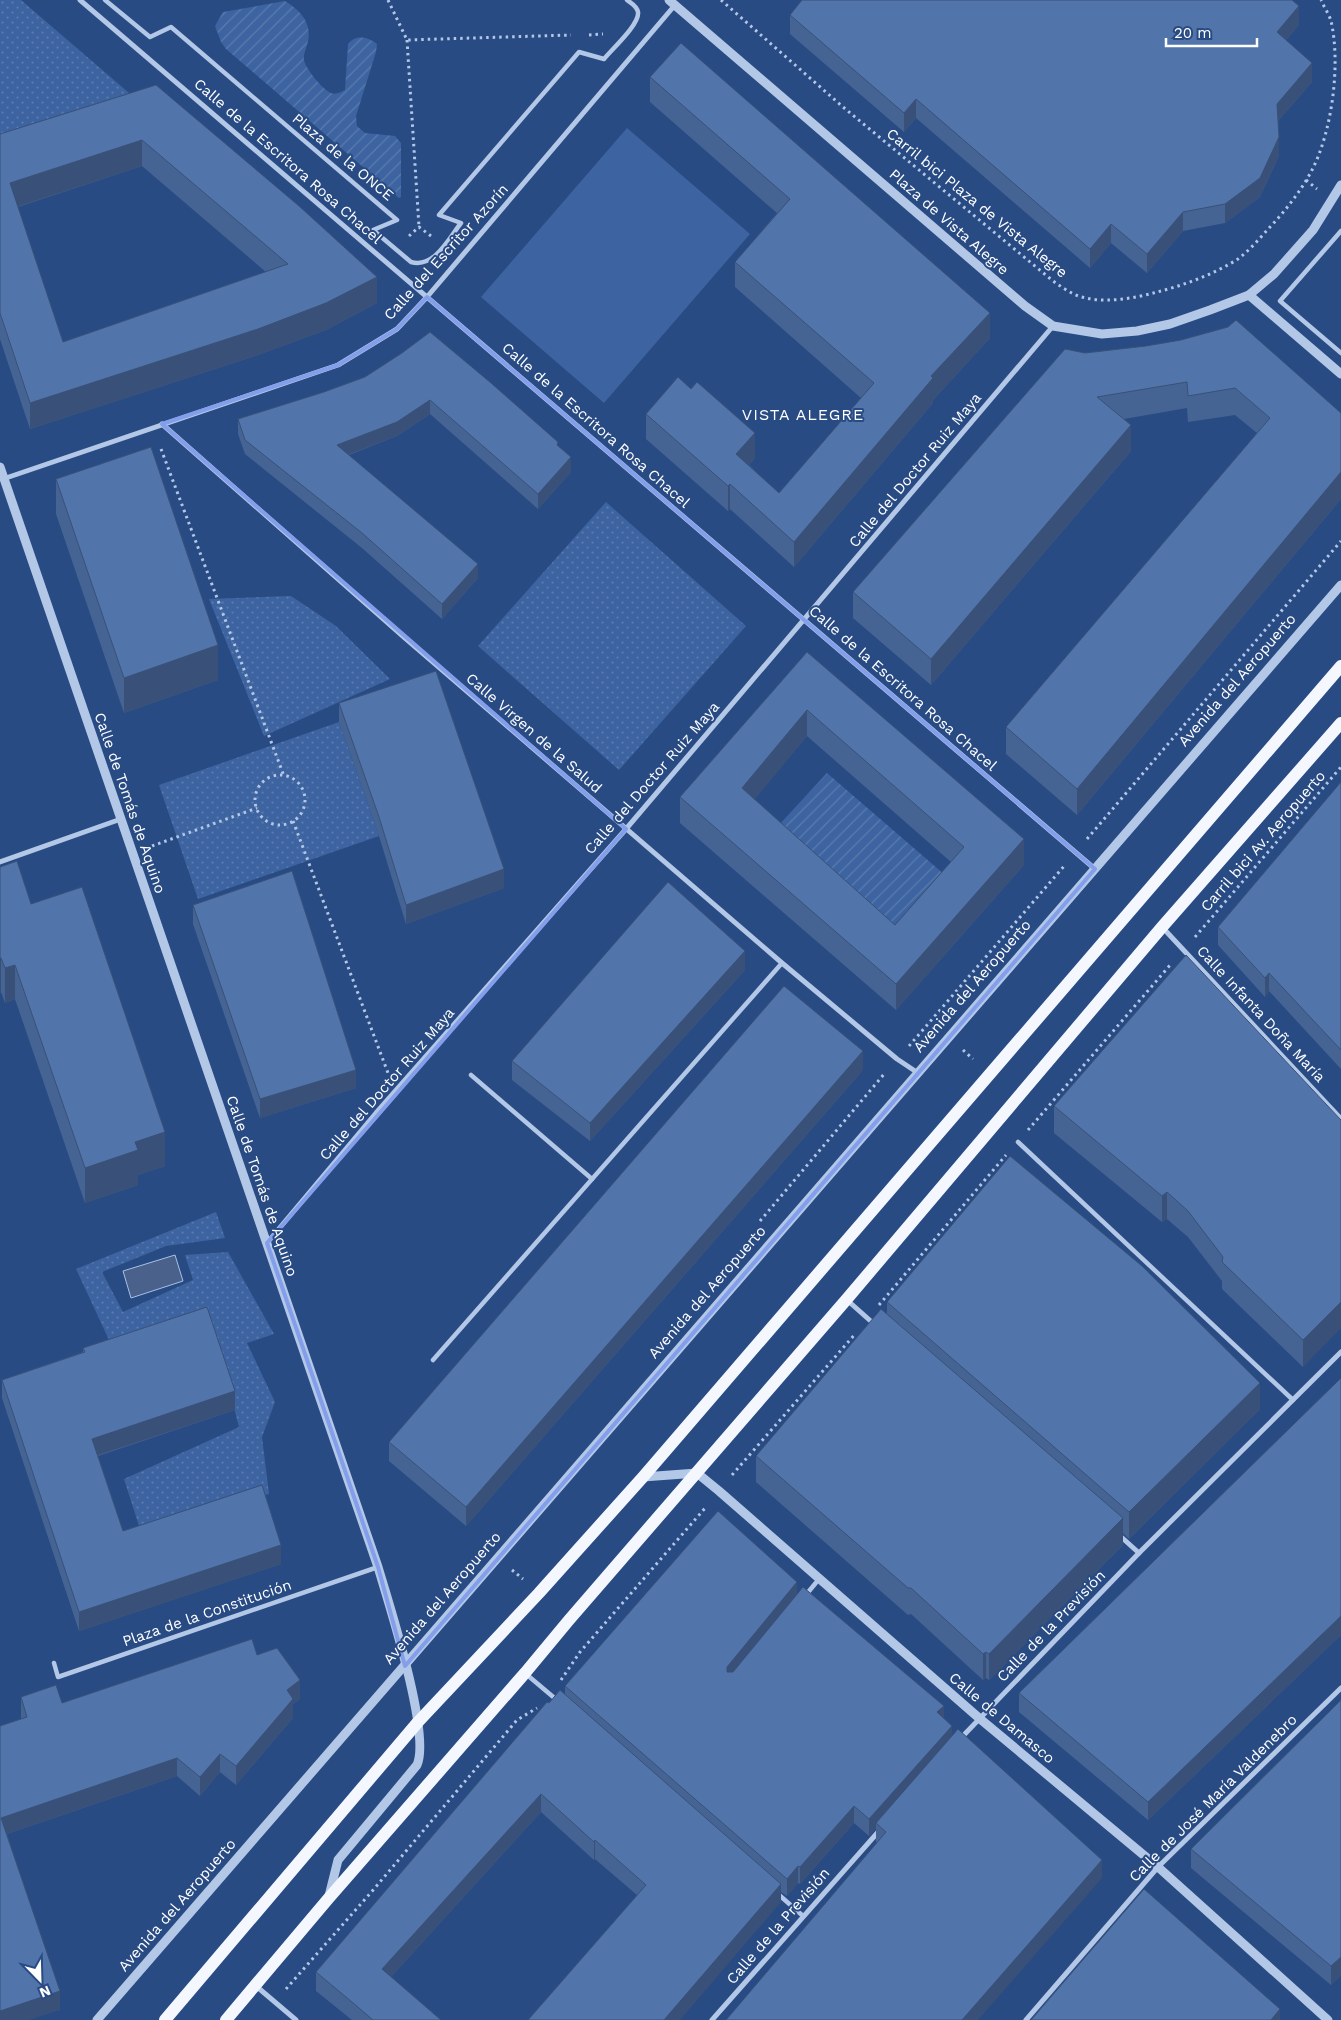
<svg xmlns="http://www.w3.org/2000/svg" width="1341" height="2020" font-family="'Work Sans',sans-serif">
<style>
.grass{fill:#3d64a0}
.park{fill:url(#park-dots)}
.garden{fill:url(#garden-furrows)}
.water{fill:#4a628b;stroke:#a7c1e7}
.lines{fill:none;stroke-linecap:round;stroke-linejoin:round}
.path{stroke:#b3c7e7;stroke-width:3;stroke-dasharray:2.5 4;stroke-linecap:butt}
.pedestrian{stroke:#b3c7e7;stroke-width:4.5}
.minor{stroke:#b3c7e7;stroke-width:5}
.tertiary{stroke:#b3c7e7;stroke-width:9}
.primary{stroke:#f4f7fe;stroke-width:12}
.wall{fill:#466493;fill-rule:evenodd}
.shaded-wall{fill:#395178}
.building{fill:#5174ab;stroke:#395178;fill-rule:evenodd}
.marked{fill:none;stroke:#839eea;stroke-width:4;stroke-linejoin:round}
.labels{text-anchor:middle;stroke-width:4;stroke-linejoin:round;paint-order:stroke}
.street-label{font-size:15px;fill:#fff;stroke:#294b84}
.neighbourhood-label{font-size:16px;letter-spacing:1px;fill:#fff;stroke:#294b84}
</style>
<defs>
<pattern id="park-dots" width="8" height="8" patternUnits="userSpaceOnUse" patternTransform="scale(1.25)"><rect width="8" height="8" fill="#3d64a0"/><path d="M2 2h.1M6 6h.1" fill="none" stroke="#5a7bae" stroke-width="1.8" stroke-linecap="round"/></pattern>
<pattern id="garden-furrows" width="10" height="10" patternUnits="userSpaceOnUse" patternTransform="scale(1.25)"><rect width="10" height="10" fill="#3d64a0"/><path d="M-1 1l2-2M0 10L10 0M9 11l2-2" fill="none" stroke="#5a7bae"/></pattern>
</defs>
<rect width="100%" height="100%" fill="#294b84"/>
<path class="grass" d="M627,128L750,234L604,403L481,297Z"/>
<g class="park">
<path d="M0,0H21L136,99L0,143Z"/>
<path d="M606,502L746,626L619,770L478,646Z"/>
<path d="M291,596L336,626L390,679L264,736L209,599Z"/>
<path d="M339,722L379,836L198,899L159,785Z"/>
<path d="M216,1212L225,1238L166,1246L102,1272L123,1312L193,1280L185,1255L228,1252L274,1334L247,1343L275,1402L262,1437L269,1494L140,1529L124,1479L239,1427L210,1315L110,1342L76,1269Z"/>
</g>
<g class="garden">
<path d="M285,1C300,10 312,23 308,41C307,47 303,54 304,60C305,68 323,90 331,93C336,95 341,92 345,90L348,44C356,34 368,37 377,44L376,52L356,116L357,126L365,133L395,136L401,143V197L399,198L226,49L221,42L215,26L223,12Z"/>
<path d="M827,773L945,875L894,932L777,827Z"/>
</g>
<path class="water" d="M175,1255L183,1281L131,1298L123,1271Z"/>
<g class="lines">
<g class="path">
<path d="M388,0L407,40L571,35"/>
<path d="M721,0L843,107L1053,281C1063,288 1074,296 1086,298C1109,303 1135,298 1157,292C1185,285 1214,274 1238,259C1250,250 1260,238 1270,227C1286,210 1300,192 1311,172C1332,133 1341,64 1331,21C1329,14 1324,7 1321,0"/>
<path d="M589,35L603,34"/>
<path d="M407,40L419,227"/>
<path d="M1306,180L1317,189"/>
<path d="M409,236L419,227L431,236"/>
<path d="M161,449L284,776"/>
<circle cx="280" cy="800" r="25"/>
<path d="M293,821L388,1073"/>
<path d="M1087,839L1341,541"/>
<path d="M152,846L257,808"/>
<path d="M1195,937L1341,767"/>
<path d="M909,1046L1065,865"/>
<path d="M963,1050L973,1059"/>
<path d="M1028,1130L1171,964"/>
<path d="M760,1221L885,1073"/>
<path d="M879,1305L1006,1155"/>
<path d="M732,1475L856,1333"/>
<path d="M512,1570L523,1579"/>
<path d="M561,1680L580,1652L706,1507"/>
<path d="M286,1989L374,1889L517,1720L537,1708"/>
</g>
<g class="pedestrian">
<path d="M105,0L150,37L171,27L397,220L373,230L411,262C434,269 449,238 461,223L439,215L579,52L604,59C612,49 640,24 638,12C637,6 631,3 627,0"/>
<path d="M1341,231L1280,301L1341,353"/>
<path d="M471,1075L592,1179"/>
<path d="M1018,1142L1293,1400"/>
<path d="M433,1360L782,963"/>
<path d="M805,1596L819,1579"/>
<path d="M54,1663L58,1677L378,1567"/>
<path d="M526,1674L558,1701"/>
<path d="M778,1894L803,1916"/>
</g>
<g class="minor">
<path d="M80,0L1095,869"/>
<path d="M162,424L405,638L782,963L897,1059L918,1073"/>
<path d="M3,479L338,365L397,329L427,297L675,5"/>
<path d="M0,862L121,819"/>
<path d="M1163,928L1341,1119"/>
<path d="M267,1243L376,1113L626,829L1053,326"/>
<path d="M847,1300L874,1324"/>
<path d="M1119,1535L1139,1553"/>
<path d="M961,1738L1139,1553L1341,1352"/>
<path d="M256,1986L296,2020"/>
<path d="M712,2020L879,1831"/>
<path d="M1026,2020L1158,1867L1341,1688"/>
</g>
<g class="tertiary">
<path d="M669,0L1025,306L1053,326L1102,334L1137,331L1170,324L1210,310L1249,295L1274,274L1313,230L1341,185"/>
<path d="M1249,295L1341,374"/>
<path d="M0,467L378,1567C389,1604 431,1734 417,1765L338,1860L329,1896"/>
<path d="M643,1477L697,1473L719,1491L979,1718L1158,1867L1328,2020"/>
<path d="M97,2020L1341,585"/>
</g>
<g class="primary">
<path d="M165,2020L418,1722L539,1593L643,1477L1341,666"/>
<path d="M226,2020L328,1899L525,1673L569,1620L846,1300L1162,927L1341,723"/>
</g>
</g>
<g class="wall">
<path d="M790,15L1299,25L1286,40L1312,82L1278,121L1279,156L1260,197L1225,223L1183,231L1147,273L1111,243L1090,268L916,118L904,132L790,34Z"/>
<path d="M650,77L990,338L933,400V403L794,567L730,509L728,511L646,439V414L755,458L749,465L779,493L861,398L735,287V262L777,213L650,102Z"/>
<path d="M156,85L377,303L326,330L258,355L30,429L0,339V134ZM142,166L266,272L63,342L18,207Z"/>
<path d="M1065,349L1341,413V499L1077,815L1006,754V727L1257,433L1235,415L1188,422L1187,408L1124,419L1131,451L931,685L853,618V592Z"/>
<path d="M402,353L558,446L571,472L538,509L430,414L397,436L349,455L478,578L442,619L362,548L245,454L238,434V419L324,392L365,377Z"/>
<path d="M56,479L218,680L124,713L56,514Z"/>
<path d="M807,652L1024,865L896,1010L680,823V797ZM807,736L951,862L895,925L754,799Z"/>
<path d="M339,703L504,888L406,924L379,836L339,722Z"/>
<path d="M1341,782V1069L1269,991L1265,997L1218,945V927Z"/>
<path d="M0,867L31,904L165,1166L138,1175V1185L85,1203L15,999L5,1003L1,992L0,993Z"/>
<path d="M193,905L356,1088L260,1118L193,924Z"/>
<path d="M745,970L590,1141L512,1080V1061Z"/>
<path d="M863,1070L466,1526L389,1461V1442Z"/>
<path d="M1054,1106L1341,1120L1303,1367L1222,1289V1281L1188,1237L1167,1219L1162,1222L1054,1133Z"/>
<path d="M887,1302L1260,1409L1129,1539L1123,1533V1545L989,1680L986,1678L983,1680L911,1614L908,1615L756,1482V1456L887,1314Z"/>
<path d="M83,1348L235,1410L98,1456L123,1531L281,1564L79,1631L2,1398V1380L83,1352Z"/>
<path d="M1341,1378V1635L1148,1820L1019,1712V1693Z"/>
<path d="M797,1595L944,1719L952,1737L1102,1878L877,1843L876,1842V1828L869,1836L854,1823L800,1884L798,1883L787,1896L781,1892V1902L637,1895L595,1859L594,1860L541,1812L391,1977L441,2020H352L316,1991V1972L549,1703L565,1695V1686Z"/>
<path d="M257,1655L300,1699L293,1704V1718L236,1785L220,1772L200,1796L177,1776L7,1834L60,2010L0,2020V1726L21,1719V1697L62,1703Z"/>
<path d="M1341,1700V1975L1331,1985L1191,1868V1849Z"/>
</g>
<g class="shaded-wall">
<path d="M1299,6V25L1277,51V32Z"/>
<path d="M1312,63V82L1277,122V104Z"/>
<path d="M916,99V118L904,132V113Z"/>
<path d="M1279,137V156L1260,197L1225,223V204Z"/>
<path d="M142,140V166L10,209V183Z"/>
<path d="M1183,212V231L1147,273V254Z"/>
<path d="M1111,224V243L1090,268V249Z"/>
<path d="M377,277V303L326,330L258,355L30,429V403Z"/>
<path d="M990,313V338L933,400V403L794,567V542L931,376Z"/>
<path d="M430,400V414L397,436L337,459V445Z"/>
<path d="M1131,425V451L931,685V659Z"/>
<path d="M755,433V458L736,479V454Z"/>
<path d="M571,457V472L538,509V494Z"/>
<path d="M1341,472V499L1077,815V789Z"/>
<path d="M730,484V509L728,511V486Z"/>
<path d="M478,564V578L442,619V604Z"/>
<path d="M218,645V680L124,713V678Z"/>
<path d="M807,710V736L742,815V788Z"/>
<path d="M1024,839V865L896,1010V984Z"/>
<path d="M504,869V888L406,924V905Z"/>
<path d="M745,951V970L590,1141V1123Z"/>
<path d="M0,958H1V992L0,993Z"/>
<path d="M15,965V999L5,1003V968Z"/>
<path d="M1269,973V991L1265,997V978Z"/>
<path d="M863,1051V1070L466,1526V1507Z"/>
<path d="M356,1070V1088L260,1118V1099Z"/>
<path d="M165,1132V1166L138,1175V1185L85,1203V1168L135,1142Z"/>
<path d="M1167,1192V1219L1162,1222V1196Z"/>
<path d="M1341,1302V1328L1303,1367V1340Z"/>
<path d="M1260,1383V1409L1129,1539V1512Z"/>
<path d="M235,1391V1410L92,1457V1439Z"/>
<path d="M1123,1518V1545L989,1680V1654Z"/>
<path d="M281,1545V1564L79,1631V1612Z"/>
<path d="M797,1582V1599L727,1683V1667Z"/>
<path d="M1341,1616V1635L1148,1820V1802Z"/>
<path d="M986,1652V1678L983,1680V1654Z"/>
<path d="M300,1680V1699L293,1704V1718L236,1785V1766L287,1690Z"/>
<path d="M944,1706V1722L937,1712Z"/>
<path d="M952,1726V1742L876,1823V1828L869,1836V1819Z"/>
<path d="M220,1754V1772L200,1796V1777Z"/>
<path d="M177,1758V1776L1,1836V1818Z"/>
<path d="M541,1794V1812L382,1987V1969Z"/>
<path d="M854,1806V1823L800,1884V1867Z"/>
<path d="M595,1840V1859L594,1860V1842Z"/>
<path d="M1102,1860V1878L978,2020H962Z"/>
<path d="M798,1866V1883L787,1896V1879Z"/>
<path d="M781,1884V1902L680,2020H664Z"/>
<path d="M1341,1957V1975L1331,1985V1966Z"/>
<path d="M60,1991V2010L29,2020H0V2011Z"/>
<path d="M1280,2009V2020H1271Z"/>
</g>
<g class="building">
<path d="M802,0H1292L1299,6L1277,32L1312,63L1277,104L1279,137L1260,178L1225,204L1183,212L1147,254L1111,224L1090,249L916,99L904,113L790,15Z"/>
<path d="M681,43L990,313L931,376L933,378L794,542L730,484L728,486L646,414L678,377L691,389L697,382L755,433L736,454L779,493L874,383L735,262L790,199L650,77Z"/>
<path d="M156,85L299,206L377,277L326,303L258,329L30,403L0,313V134ZM142,140L288,264L63,342L10,183Z"/>
<path d="M1236,320L1341,413V472L1077,789L1006,727L1270,418L1235,388L1188,396L1187,382L1097,397L1131,425L931,659L853,592L1065,349L1085,353L1146,346L1181,340L1228,327Z"/>
<path d="M430,332L491,383L558,442L557,445L571,457L538,494L430,400L397,422L337,445L478,564L442,604L362,533L245,440L238,419L324,392L365,377L402,353Z"/>
<path d="M151,447L218,645L124,678L56,479Z"/>
<path d="M807,652L1024,839L896,984L680,797ZM807,710L964,847L895,925L742,788Z"/>
<path d="M436,671L504,869L406,905L379,817L339,703Z"/>
<path d="M1341,782V1050L1269,973L1265,978L1218,927Z"/>
<path d="M17,861L31,904L82,887L165,1132L135,1142L138,1150L85,1168L15,965L5,968L1,958H0V867Z"/>
<path d="M292,871L356,1070L260,1099L193,905Z"/>
<path d="M668,882L745,951L590,1123L512,1061Z"/>
<path d="M1186,955L1341,1120V1302L1303,1340L1222,1262L1223,1257L1188,1211L1167,1192L1162,1196L1054,1106Z"/>
<path d="M784,986L863,1051L466,1507L389,1442Z"/>
<path d="M1010,1156L1142,1266L1260,1383L1129,1512L887,1302Z"/>
<path d="M207,1307L235,1391L92,1439L123,1531L262,1485L281,1545L79,1612L2,1380L85,1352L83,1348Z"/>
<path d="M881,1309L1123,1518L989,1654L986,1652L983,1654L911,1588H908L756,1456Z"/>
<path d="M1341,1378V1616L1148,1802L1019,1693Z"/>
<path d="M718,1511L797,1582L727,1667V1672H733L803,1587L944,1706L937,1712L952,1726L869,1819L854,1806L800,1867L798,1866L787,1879L565,1686Z"/>
<path d="M252,1639L257,1655L277,1648L300,1680L287,1690L293,1699L236,1766L220,1754L200,1777L177,1758L1,1818L60,1991L0,2011V1726L27,1717L21,1697L56,1685L62,1703Z"/>
<path d="M560,1690L781,1884L664,2020H528L646,1885L595,1840L594,1842L541,1794L382,1969L441,2020H373L352,2002L316,1972L547,1702L549,1703Z"/>
<path d="M1341,1700V1957L1331,1966L1191,1849Z"/>
<path d="M958,1729L1102,1860L962,2020H726L886,1832L876,1823Z"/>
<path d="M1144,1889L1280,2009L1271,2020H1031Z"/>
</g>
<path class="marked" d="M427,297L1095,869L405,1666L378,1567L267,1243L626,829L162,424L338,365L397,329Z"/>
<g class="labels">
<g class="street-label">
<text transform="translate(343 157) rotate(40)" y="5">Plaza de la ONCE</text>
<text transform="translate(288 161) rotate(41)" y="5">Calle de la Escritora Rosa Chacel</text>
<text transform="translate(977 203) rotate(39)" y="5">Carril bici Plaza de Vista Alegre</text>
<text transform="translate(949 222) rotate(41)" y="5">Plaza de Vista Alegre</text>
<text transform="translate(446 252) rotate(-48)" y="5">Calle del Escritor Azorín</text>
<text transform="translate(596 425) rotate(41)" y="5">Calle de la Escritora Rosa Chacel</text>
<text transform="translate(915 470) rotate(-50)" y="5">Calle del Doctor Ruiz Maya</text>
<text transform="translate(1237 680) rotate(-49)" y="5">Avenida del Aeropuerto</text>
<text transform="translate(903 688) rotate(41)" y="5">Calle de la Escritora Rosa Chacel</text>
<text transform="translate(534 733) rotate(41)" y="5">Calle Virgen de la Salud</text>
<text transform="translate(652 778) rotate(-49)" y="5">Calle del Doctor Ruiz Maya</text>
<text transform="translate(130 803) rotate(71)" y="5">Calle de Tomás de Aquino</text>
<text transform="translate(1263 841) rotate(-49)" y="5">Carril bici Av. Aeropuerto</text>
<text transform="translate(972 986) rotate(-49)" y="5">Avenida del Aeropuerto</text>
<text transform="translate(1261 1014) rotate(47)" y="5">Calle Infanta Doña María</text>
<text transform="translate(387 1084) rotate(-49)" y="5">Calle del Doctor Ruiz Maya</text>
<text transform="translate(262 1186) rotate(71)" y="5">Calle de Tomás de Aquino</text>
<text transform="translate(707 1292) rotate(-49)" y="5">Avenida del Aeropuerto</text>
<text transform="translate(442 1598) rotate(-49)" y="5">Avenida del Aeropuerto</text>
<text transform="translate(207 1613) rotate(-19)" y="5">Plaza de la Constitución</text>
<text transform="translate(1051 1626) rotate(-46)" y="5">Calle de la Previsión</text>
<text transform="translate(1002 1718) rotate(40)" y="5">Calle de Damasco</text>
<text transform="translate(1213 1798) rotate(-45)" y="5">Calle de José María Valdenebro</text>
<text transform="translate(177 1905) rotate(-49)" y="5">Avenida del Aeropuerto</text>
<text transform="translate(778 1926) rotate(-49)" y="5">Calle de la Previsión</text>
</g>
<g class="neighbourhood-label">
<text x="803" y="420">VISTA ALEGRE</text>
</g>
</g>
<g transform="translate(40 1980) rotate(157)" stroke="#294b84" stroke-width="4" paint-order="stroke">
<path d="M0-4L9 19L0 12L-9 19Z" fill="#ffffff"/>
<text y="-8" font-size="14" font-weight="bold" text-anchor="middle" fill="#ffffff">N</text>
</g>
<path d="M1166 38v8h91v-8" fill="none" stroke="#ffffff" stroke-width="2.5"/>
<text x="1174" y="38" font-size="15" fill="#ffffff" stroke="#294b84" stroke-width="4" paint-order="stroke">20 m</text>
</svg>
